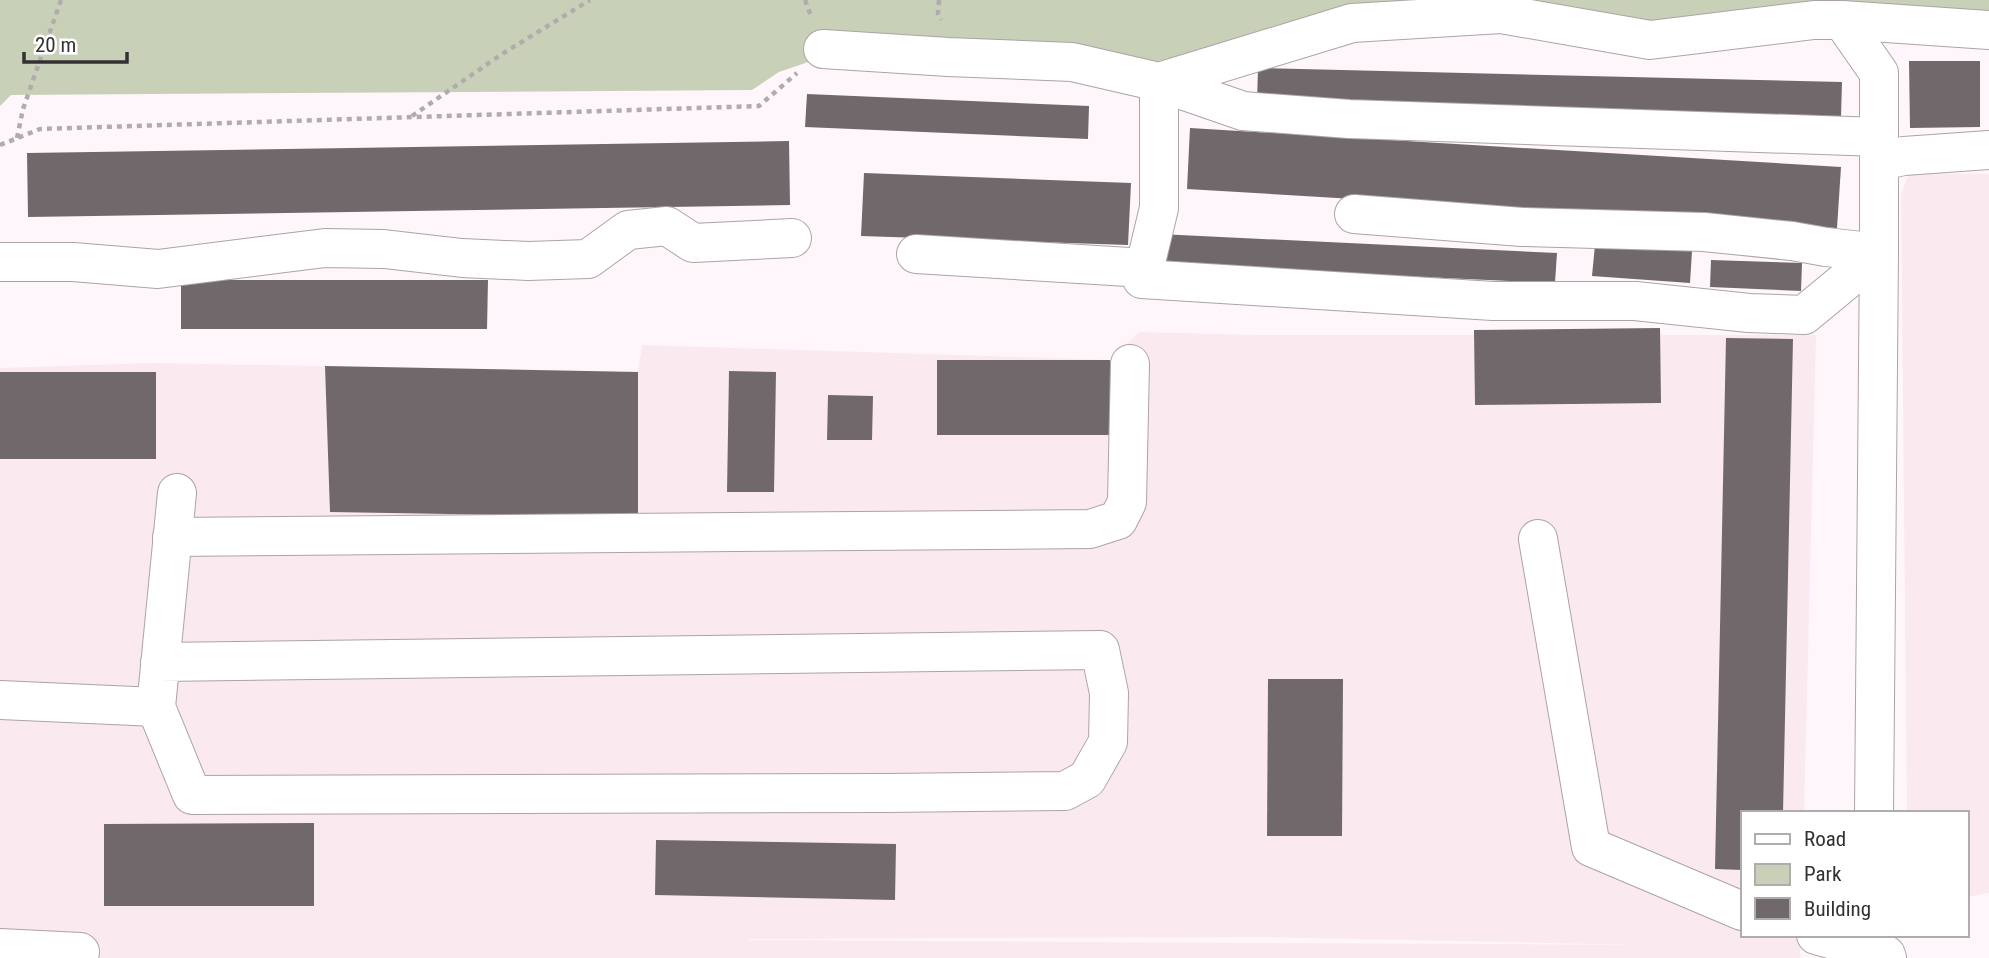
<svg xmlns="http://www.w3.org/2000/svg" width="1989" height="958" font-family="'Roboto Condensed',sans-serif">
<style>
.built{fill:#fbe9f0;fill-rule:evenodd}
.green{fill:#c8d1b7}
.building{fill:#71686c}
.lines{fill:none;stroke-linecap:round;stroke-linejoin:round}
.minor-casing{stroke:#aca3a7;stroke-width:40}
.path{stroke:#b1abae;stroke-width:4.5;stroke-dasharray:5 5;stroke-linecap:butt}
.minor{stroke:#fff;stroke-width:38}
</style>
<rect width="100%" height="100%" fill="#fef6fa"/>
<g class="built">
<path d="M1909,173L1989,174V893L1966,897V813H1907L1901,195Z"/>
<path d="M1139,332L1256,335H1816L1804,813H1742V935H1801L1800,958H0V368L153,363L638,372L642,345L1110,360ZM1264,937L1643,945L749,940L750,939Z"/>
</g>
<g class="green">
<path d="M0,0H1491L1152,62L861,44L779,72L752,90L11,95L0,106Z"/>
<path d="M1497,0H1989V22L1649,32Z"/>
</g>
<g class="building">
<path d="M1909,61H1980V127L1910,128Z"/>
<path d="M1258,68L1842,82L1841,117L1257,102Z"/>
<path d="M807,94L1089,106L1088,139L805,127Z"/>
<path d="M1190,128L1841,167L1837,228L1187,189Z"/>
<path d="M789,141L790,205L28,217L27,153Z"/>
<path d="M864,173L1131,183L1128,245L861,236Z"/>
<path d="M1159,234L1557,253L1555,283L1158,265Z"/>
<path d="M1595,245L1692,251L1690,283L1592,276Z"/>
<path d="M1711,260L1802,263L1801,291L1710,287Z"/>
<path d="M181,280H488L487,329H181Z"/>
<path d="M1660,328L1661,403L1475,405L1474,330Z"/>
<path d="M1726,338L1793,339L1783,813H1742V870L1715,869Z"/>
<rect x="937" y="360" width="173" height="75"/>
<path d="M325,366L638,372V517L330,512Z"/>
<path d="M729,371L776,372L774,492H727Z"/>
<rect x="0" y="372" width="156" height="87"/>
<path d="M828,395L873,396L872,440H827Z"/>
<path d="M1268,679H1343L1342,836H1267Z"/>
<path d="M314,823V906H104V824Z"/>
<path d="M656,840L896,844L895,900L655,895Z"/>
</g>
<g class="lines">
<defs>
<g id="minor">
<path d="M1842,20L1989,30"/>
<path d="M823,49L948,57L1072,62L1159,82V208L1142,279L1493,301H1635L1749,313L1804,315L1879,253V73L1842,20H1814L1650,40L1501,14L1352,23L1159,82"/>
<path d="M1159,82L1243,111L1349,119L1879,137"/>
<path d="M1879,161L1904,156L1989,150"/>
<path d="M1354,214L1522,227L1704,232L1792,241L1826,247L1879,253L1874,813"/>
<path d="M916,254L1145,268"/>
<path d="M0,262H73L158,269L325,248L384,249L462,258L528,261L588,259L628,230L667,226L693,243L792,238"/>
<path d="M172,537L1090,529L1118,520L1127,502L1130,364"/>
<path d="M1538,539L1591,847L1742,911"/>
<path d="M160,662L1100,650L1109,693L1108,742L1087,779L1065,791L887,793L192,795L156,707L177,493"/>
<path d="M0,700L156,707"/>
<path d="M1816,935L1886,955L1887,958"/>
<path d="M0,948L80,952"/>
</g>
</defs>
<use href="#minor" class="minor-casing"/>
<g class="path">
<path d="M805,0L811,16"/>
<path d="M939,0L938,14L941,20"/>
<path d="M412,116L502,54L590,0"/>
<path d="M17,138L23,109L61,0"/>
<path d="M0,145L40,129L759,106L797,73"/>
</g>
<use href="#minor" class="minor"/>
</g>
<rect x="1741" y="811" width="228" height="126" fill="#ffffff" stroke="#aeacad" stroke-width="2"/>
<rect x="1755" y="834" width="35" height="10" fill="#ffffff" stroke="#aeacad" stroke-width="2"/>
<text x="1804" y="846" font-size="21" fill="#343032">Road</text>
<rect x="1755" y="864" width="35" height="21" fill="#c8d1b7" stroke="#aeacad" stroke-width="2"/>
<text x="1804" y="881" font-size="21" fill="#343032">Park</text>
<rect x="1755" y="898" width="35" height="21" fill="#71686c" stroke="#aeacad" stroke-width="2"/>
<text x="1804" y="916" font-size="21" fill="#343032">Building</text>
<path d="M24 52v10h103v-10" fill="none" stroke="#343032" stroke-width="3.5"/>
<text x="35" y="52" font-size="21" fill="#343032" stroke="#ffffff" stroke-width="5" paint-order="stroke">20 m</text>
</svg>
